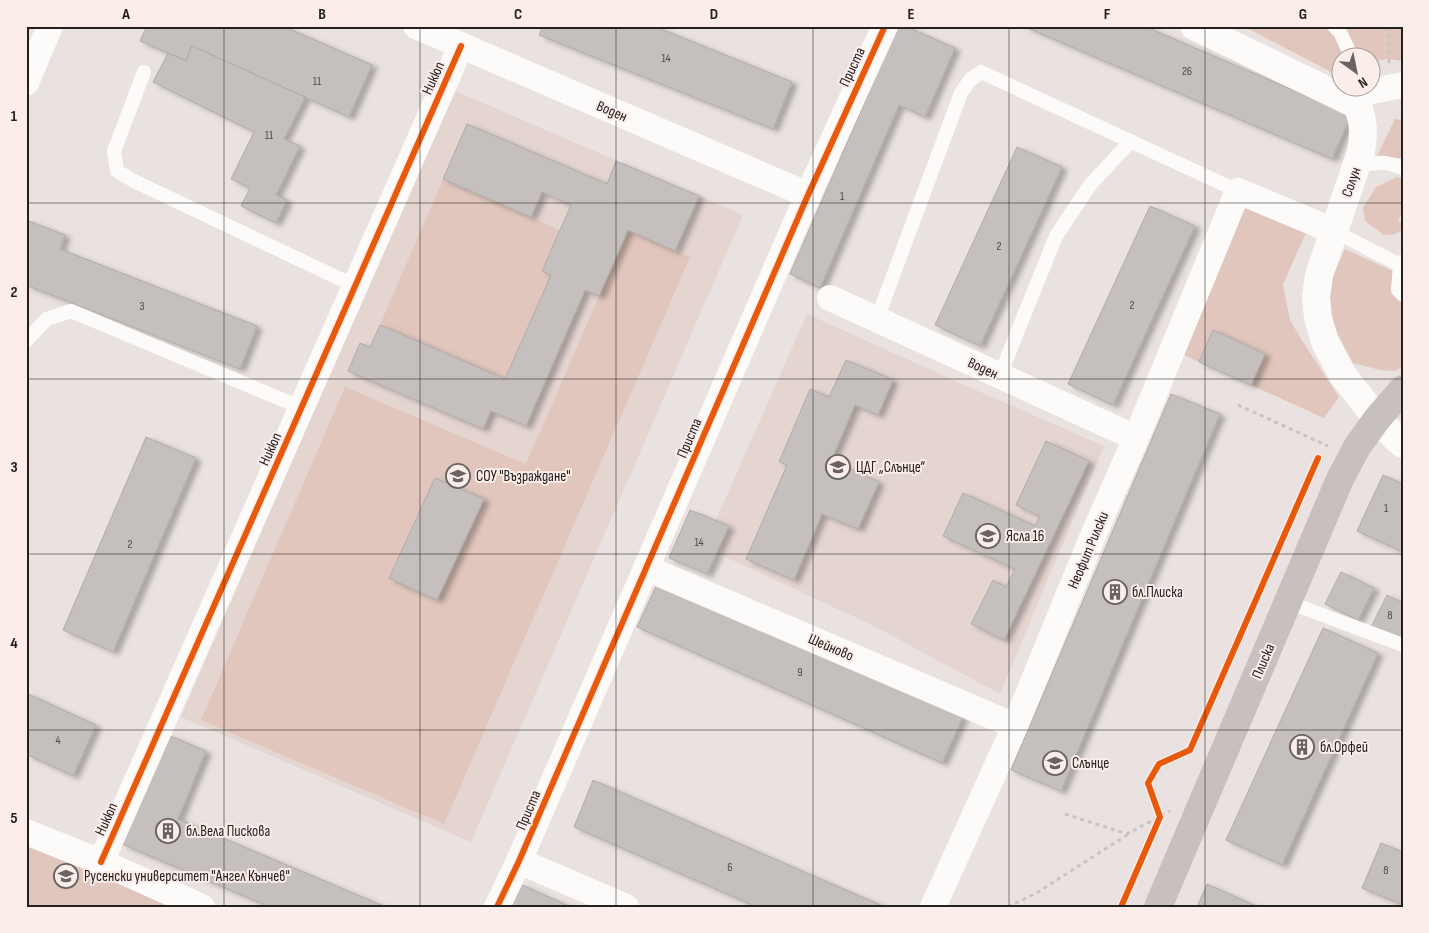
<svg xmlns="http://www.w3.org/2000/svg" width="1429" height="933" font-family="'Sofia Sans Condensed',sans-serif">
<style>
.built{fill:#e4d5d0}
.green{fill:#e0c6bd;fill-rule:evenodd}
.building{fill:#c5c0be;stroke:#b0abaa;filter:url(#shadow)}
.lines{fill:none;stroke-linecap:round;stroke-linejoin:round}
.path{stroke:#c7c4c4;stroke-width:3;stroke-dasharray:4 4;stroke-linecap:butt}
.service{stroke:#fcfbfa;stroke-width:14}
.minor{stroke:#fcfbfa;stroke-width:26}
.tertiary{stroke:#fcfbfa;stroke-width:28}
.primary{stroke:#c7c0be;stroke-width:28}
.cycleway-casing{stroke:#fbede9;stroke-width:9}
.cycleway{stroke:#e8590c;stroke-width:6}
.grid{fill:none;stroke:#24201e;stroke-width:1;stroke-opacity:0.55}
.labels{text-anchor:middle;stroke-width:4;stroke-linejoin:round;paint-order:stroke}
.number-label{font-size:12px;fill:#4c4846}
.street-label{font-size:15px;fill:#24201e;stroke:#fbede9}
.poi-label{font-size:15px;fill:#24201e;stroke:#fbede9;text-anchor:start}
.neatline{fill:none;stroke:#24201e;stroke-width:2}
.grid-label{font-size:16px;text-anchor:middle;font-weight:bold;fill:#24201e}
</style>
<defs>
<filter id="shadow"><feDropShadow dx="5.5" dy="3" stdDeviation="2.5" flood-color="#0004"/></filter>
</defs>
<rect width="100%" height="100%" fill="#e9e2e0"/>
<g class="built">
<path d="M453,90L743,215L471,842L181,717Z"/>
<path d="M807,314L971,388L1104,446L1000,694L872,625L704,547Z"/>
</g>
<g class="green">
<path d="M1243,26H1403V61L1386,59L1372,62V58H1342L1341,70L1331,72Z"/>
<path d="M1395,119L1403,120V158H1376Z"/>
<path d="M1397,177L1403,179V210L1398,221L1403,223V229L1395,234L1384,235L1365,221L1363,208L1376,187Z"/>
<path d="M443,179L560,230L542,271L551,275L505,379L380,325Z"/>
<path d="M1244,206L1306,233L1283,284L1286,301L1290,320L1301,339L1339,397L1324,418L1251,385L1265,354L1213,330L1199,362L1178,352Z"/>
<path d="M628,230L690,257L444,824L201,720L345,387L526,464ZM435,478L483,500L437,600L389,577Z"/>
<path d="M1345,249L1395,272L1403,300V366L1395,371L1380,370L1353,363L1329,317L1327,289Z"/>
<path d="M26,845L186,907H26Z"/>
</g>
<g class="building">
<path d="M147,26H283L372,65L349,117L192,46L186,61L140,41Z"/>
<path d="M543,26H654L792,82L773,129L539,35Z"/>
<path d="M898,26H905L955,48L925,117L899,105L820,288L790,274Z"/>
<path d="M1023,26H1144L1351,115L1332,159Z"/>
<path d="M192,46L305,97L284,139L300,146L276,195L287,200L276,223L241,206L250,188L231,179L254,132L153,82L168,53L186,61Z"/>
<path d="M467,124L607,184L616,161L699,196L675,251L628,230L599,296L585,290L526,426L491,411L483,429L348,371L360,343L370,347L380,325L505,379L551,275L542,271L571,205L542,192L531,217L443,179Z"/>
<path d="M1017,147L1062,167L980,346L935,325Z"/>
<path d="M1150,206L1195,226L1113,405L1068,384Z"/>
<path d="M26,220L65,235L60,249L257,326L240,369L26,285Z"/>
<path d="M1213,330L1265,354L1251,385L1199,362Z"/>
<path d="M846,360L893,380L878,415L855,405L831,461L879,482L858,529L822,514L794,580L746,559L787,465L779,462L810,389L829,397Z"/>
<path d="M1171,394L1220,414L1061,791L1011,770Z"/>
<path d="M146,437L196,458L113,652L63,630Z"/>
<path d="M1046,441L1089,461L1004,640L971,624L993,580L1006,587L1015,569L943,536L963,493L1035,526L1040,516L1016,505Z"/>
<path d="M1383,475L1403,484V552L1357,531Z"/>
<path d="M435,478L484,499L437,600L389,578Z"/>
<path d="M690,510L729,526L707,574L669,558Z"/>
<path d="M1341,572L1374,588L1358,620L1325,604Z"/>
<path d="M659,580L963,717L942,763L637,627Z"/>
<path d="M1387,595L1403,603V643L1371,627Z"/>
<path d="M1323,628L1378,653L1282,865L1226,840Z"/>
<path d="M26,693L96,725L73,776L26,754Z"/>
<path d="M168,735L206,751L178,819L386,907H270L122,844Z"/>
<path d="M593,780L885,907H757L574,827Z"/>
<path d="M1381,843L1403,852V905L1362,888Z"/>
<path d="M520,884L571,907H510Z"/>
<path d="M1207,884L1258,907H1197Z"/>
</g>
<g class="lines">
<g class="path">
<path d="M1389,63V26"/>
<path d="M1238,405L1328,446"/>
<path d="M1065,814L1127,834L1170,811"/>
<path d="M1008,907L1038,892L1127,835"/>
</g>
<g class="service">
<path d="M1334,26L1340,32L1352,58"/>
<path d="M144,72L114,151L117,171L136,182L355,286"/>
<path d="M1356,168C1376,162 1383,160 1403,168"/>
<path d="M1334,231L1400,265"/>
<path d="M1403,261L1400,265L1398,290L1403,295"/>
<path d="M877,319L961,93L970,80L981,72L1238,191"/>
<path d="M26,341L47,319L71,311L302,408"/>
<path d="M1000,375L1056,236L1090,185L1131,141"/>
<path d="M1288,602L1403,645"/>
</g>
<g class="minor">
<path d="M416,26L808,195"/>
<path d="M26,83L50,26"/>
<path d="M1357,105L1366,92L1403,85"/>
<path d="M830,298L1136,438"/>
<path d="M646,568L1015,726"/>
<path d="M26,832L101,862L202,907"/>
<path d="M519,861L626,907"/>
<path d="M101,862L461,46"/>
<path d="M497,907L519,861L808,195L885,26"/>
<path d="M933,907L1015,726L1092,538L1136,438L1238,191L1334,231"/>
</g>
<path class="tertiary" d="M1194,26L1357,105C1364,122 1364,133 1361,152L1319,275L1316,297L1318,318L1325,342L1342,374L1377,419L1399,441L1403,444"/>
<path class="primary" d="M1158,907L1340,479L1357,447L1377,419L1403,389"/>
<defs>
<g id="cycleway">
<path d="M101,862L461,46"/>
<path d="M497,907L519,861L808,195L885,26"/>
<path d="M1121,907L1160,817L1148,783L1159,764L1190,750L1318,458"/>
</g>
</defs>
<use href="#cycleway" class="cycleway-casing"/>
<use href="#cycleway" class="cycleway"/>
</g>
<path class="grid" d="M224,26V907M420,26V907M616,26V907M813,26V907M1009,26V907M1205,26V907M26,203H1403M26,379H1403M26,554H1403M26,730H1403"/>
<defs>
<symbol id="school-ring" viewBox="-11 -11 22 22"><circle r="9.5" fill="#fbede9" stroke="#696462" stroke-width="1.5"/><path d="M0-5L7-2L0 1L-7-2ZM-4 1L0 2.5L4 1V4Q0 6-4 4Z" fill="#696462"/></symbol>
<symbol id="building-ring" viewBox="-11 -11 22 22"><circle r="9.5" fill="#fbede9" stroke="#696462" stroke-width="1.5"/><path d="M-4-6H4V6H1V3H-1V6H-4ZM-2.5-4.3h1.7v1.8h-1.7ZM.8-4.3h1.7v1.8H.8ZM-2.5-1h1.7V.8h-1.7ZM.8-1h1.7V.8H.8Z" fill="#696462"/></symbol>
<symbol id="university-ring" viewBox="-11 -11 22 22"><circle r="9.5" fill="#fbede9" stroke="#696462" stroke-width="1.5"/><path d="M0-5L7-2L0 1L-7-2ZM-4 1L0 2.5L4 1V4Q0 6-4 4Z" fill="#696462"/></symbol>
</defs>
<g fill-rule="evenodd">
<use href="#school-ring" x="824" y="453" width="28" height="28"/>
<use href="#school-ring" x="444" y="462" width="28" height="28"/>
<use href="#school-ring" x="974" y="522" width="28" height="28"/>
<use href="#building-ring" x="1101" y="578" width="28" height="28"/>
<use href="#building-ring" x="1288" y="733" width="28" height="28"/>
<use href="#school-ring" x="1041" y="749" width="28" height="28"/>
<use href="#building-ring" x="154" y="817" width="28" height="28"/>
<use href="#university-ring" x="52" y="862" width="28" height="28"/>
</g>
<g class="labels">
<g class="number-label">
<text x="666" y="62">14</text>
<text x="1187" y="75">26</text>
<text x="317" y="85">11</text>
<text x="269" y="139">11</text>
<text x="842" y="200">1</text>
<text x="999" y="250">2</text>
<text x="1132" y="309">2</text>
<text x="142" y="310">3</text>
<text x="1386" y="512">1</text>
<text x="699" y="546">14</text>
<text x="130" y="548">2</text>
<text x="1390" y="619">8</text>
<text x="800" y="676">9</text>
<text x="58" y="744">4</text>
<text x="730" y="871">6</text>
<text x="1386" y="874">8</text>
</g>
<g class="street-label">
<text transform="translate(852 67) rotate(-65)" y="5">Приста</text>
<text transform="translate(433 78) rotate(-66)" y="5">Никюп</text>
<text transform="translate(612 111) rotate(23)" y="5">Воден</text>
<text transform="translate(1351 182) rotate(-71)" y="5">Солун</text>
<text transform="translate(983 368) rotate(25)" y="5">Воден</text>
<text transform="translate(689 438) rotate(-67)" y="5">Приста</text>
<text transform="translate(270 449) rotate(-66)" y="5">Никюп</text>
<text transform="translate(1088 550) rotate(-67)" y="5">Неофит Рилски</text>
<text transform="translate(831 647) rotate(23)" y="5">Шейново</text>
<text transform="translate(1263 661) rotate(-67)" y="5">Плиска</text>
<text transform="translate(528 810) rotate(-67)" y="5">Приста</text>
<text transform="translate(106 819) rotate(-66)" y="5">Никюп</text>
</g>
<g class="poi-label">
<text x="856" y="472">ЦДГ „Слънце“</text>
<text x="476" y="481">СОУ "Възраждане"</text>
<text x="1006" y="541">Ясла 16</text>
<text x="1132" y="597">бл.Плиска</text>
<text x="1320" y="752">бл.Орфей</text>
<text x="1072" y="768">Слънце</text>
<text x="186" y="836">бл.Вела Пискова</text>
<text x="84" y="881">Русенски университет "Ангел Кънчев"</text>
</g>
</g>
<rect width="1429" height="933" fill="none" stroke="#fbede9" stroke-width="55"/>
<g transform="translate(1356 72) rotate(147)"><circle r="24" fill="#fbede9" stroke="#a59b98"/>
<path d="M0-4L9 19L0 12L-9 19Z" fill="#696462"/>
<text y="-8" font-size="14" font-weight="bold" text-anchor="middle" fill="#24201e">N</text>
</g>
<rect x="28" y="28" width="1374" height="878" class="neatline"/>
<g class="grid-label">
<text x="126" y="19">A</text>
<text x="322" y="19">B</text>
<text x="518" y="19">C</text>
<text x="714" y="19">D</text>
<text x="911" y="19">E</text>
<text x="1107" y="19">F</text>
<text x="1303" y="19">G</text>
<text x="14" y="121">1</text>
<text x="14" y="297">2</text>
<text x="14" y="472">3</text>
<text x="14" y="648">4</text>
<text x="14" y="823">5</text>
</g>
</svg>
